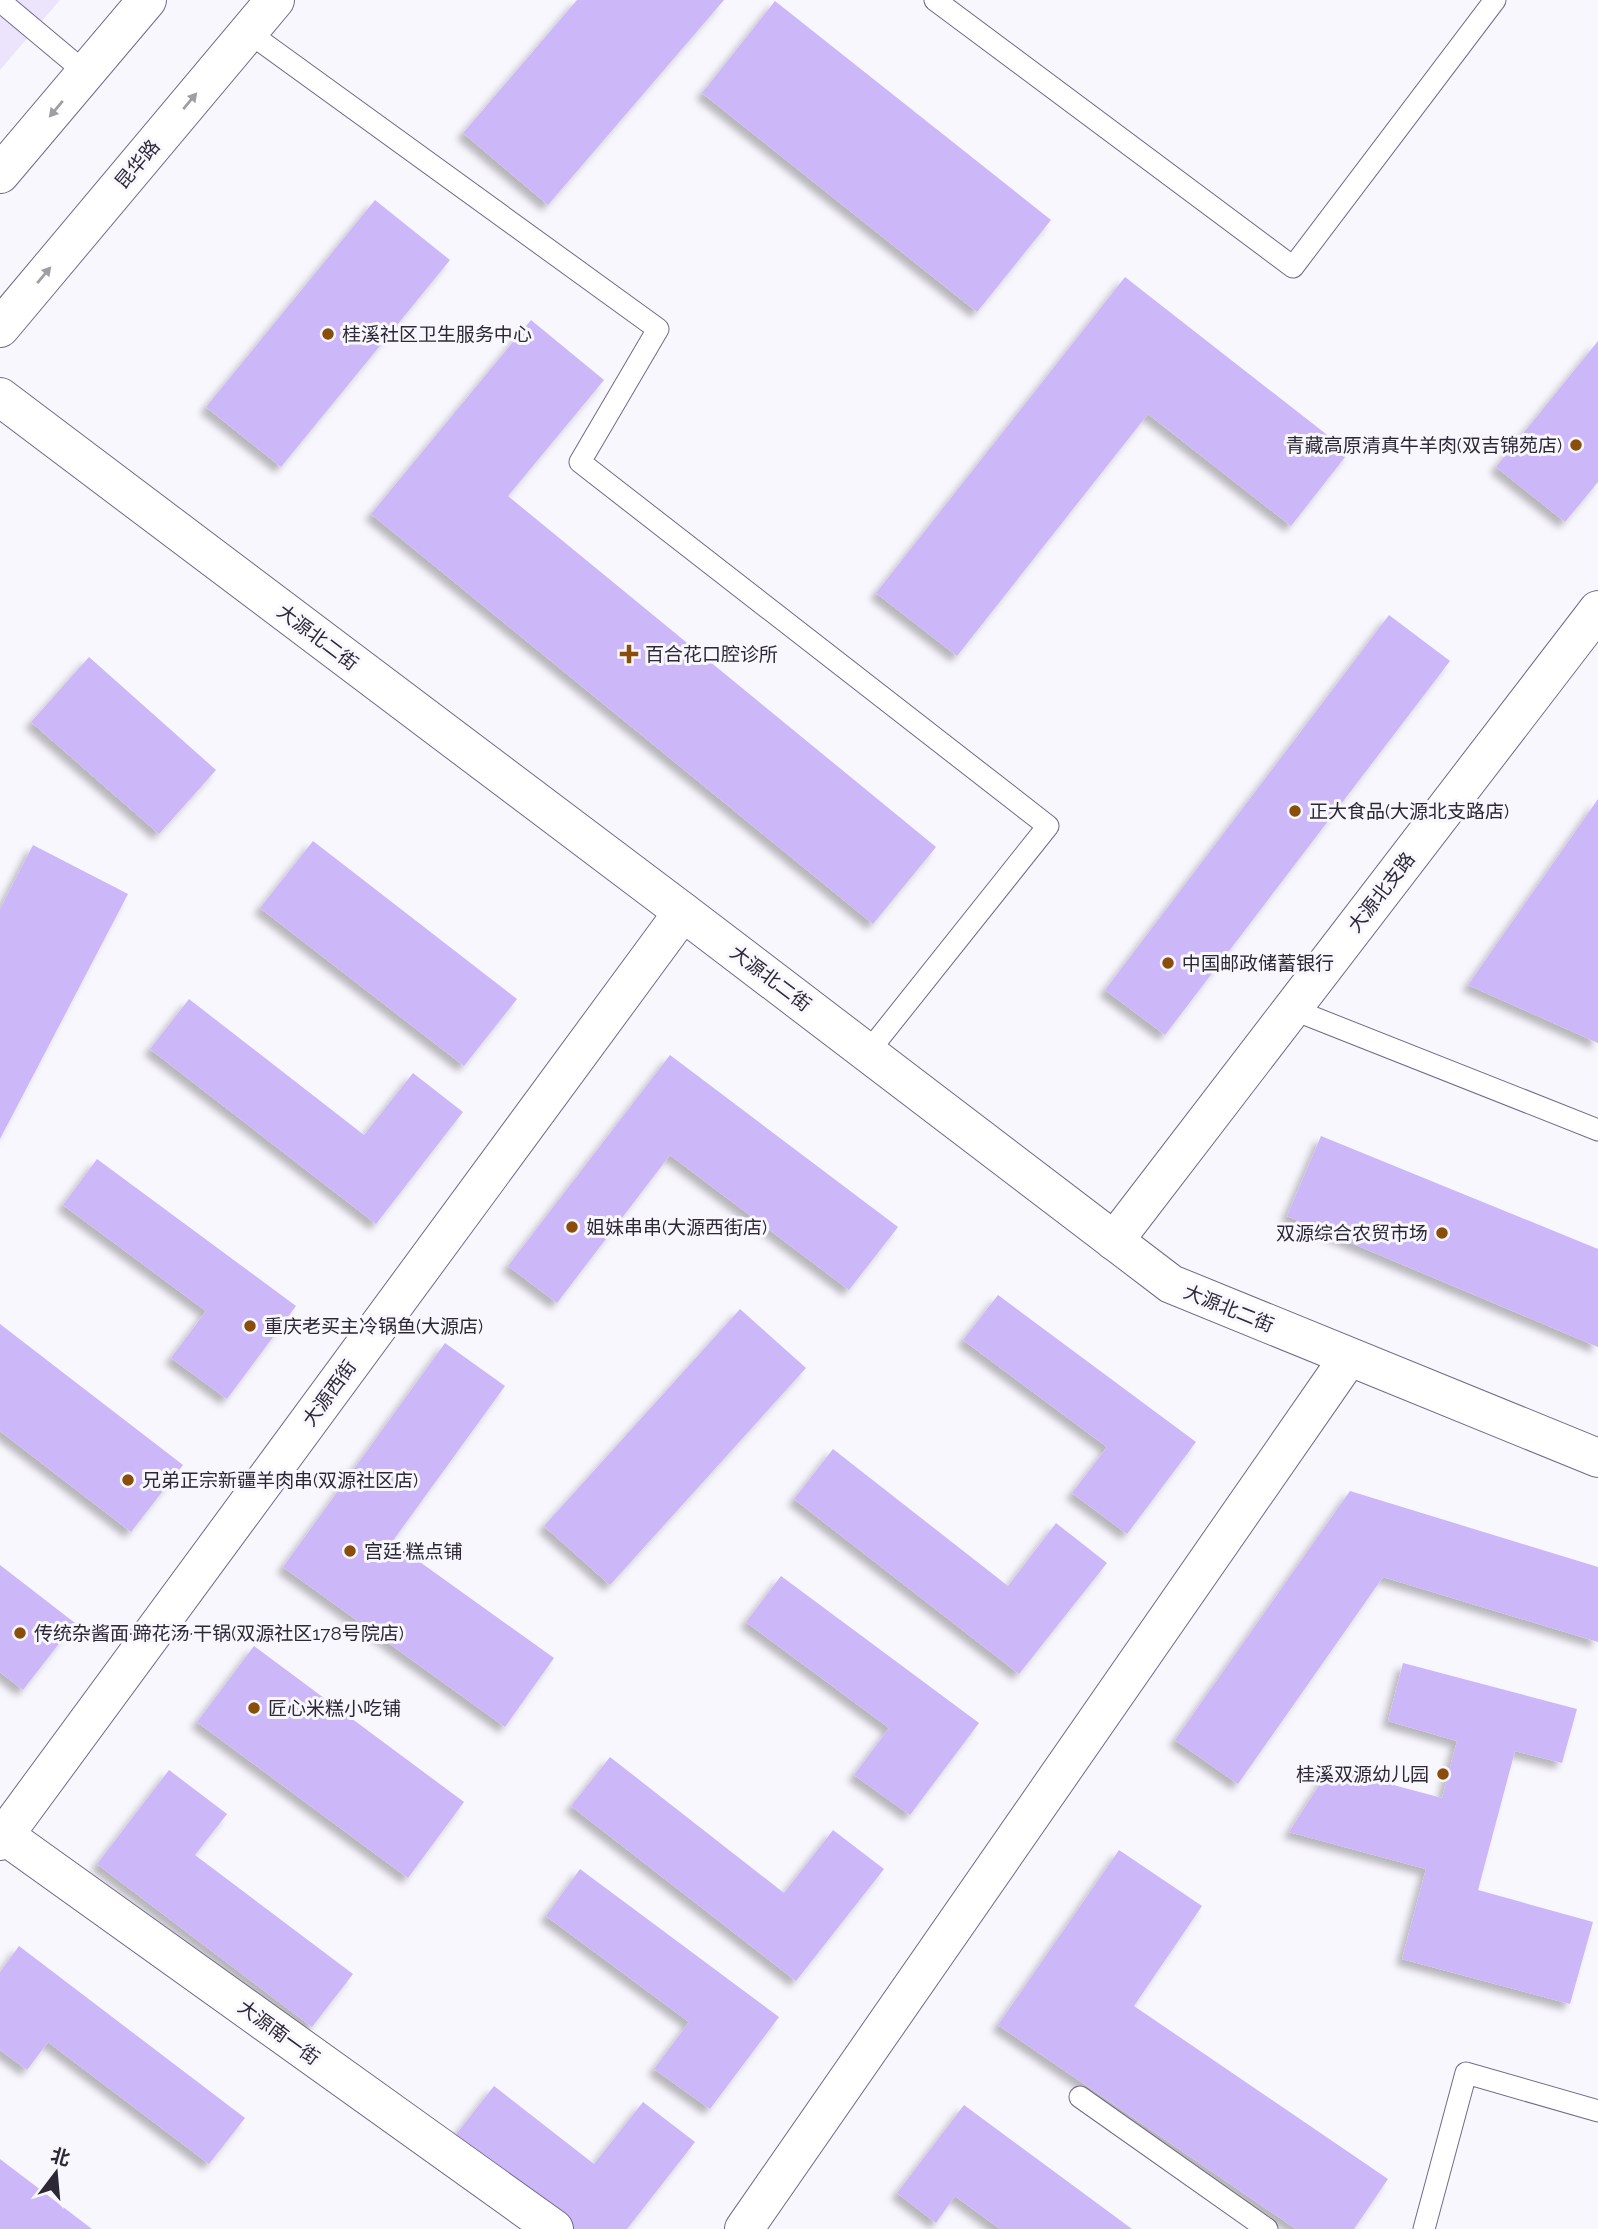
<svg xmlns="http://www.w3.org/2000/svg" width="1598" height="2229" font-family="Raleway,'Noto Sans SC',sans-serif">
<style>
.green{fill:#ebe4fc}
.building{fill:#ccb7f9;filter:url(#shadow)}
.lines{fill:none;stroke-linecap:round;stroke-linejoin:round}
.lane-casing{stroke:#736a89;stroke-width:23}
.street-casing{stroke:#736a89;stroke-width:40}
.secondary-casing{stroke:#736a89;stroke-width:40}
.lane{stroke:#fff;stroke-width:21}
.street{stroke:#fff;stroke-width:38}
.secondary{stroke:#fff;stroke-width:38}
.oneway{fill:#a09ea4}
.poi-dot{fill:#8a4e0c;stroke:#f9f7fe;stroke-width:2.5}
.labels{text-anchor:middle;stroke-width:6;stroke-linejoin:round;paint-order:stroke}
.street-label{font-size:19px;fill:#2c2835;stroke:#f9f7fe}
.poi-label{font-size:19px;fill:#2c2835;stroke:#f9f7fe;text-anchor:start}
</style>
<defs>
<filter id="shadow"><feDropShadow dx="-6" dy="6" stdDeviation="3.5" flood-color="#0004"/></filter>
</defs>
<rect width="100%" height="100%" fill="#f9f7fe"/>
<path class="green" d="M0,0H60L0,70Z"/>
<g class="building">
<path d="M577,0H724L548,205L463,133Z"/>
<path d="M775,1L1051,220L977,312L702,93Z"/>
<path d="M375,200L450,260L281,467L206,407Z"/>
<path d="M1125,277L1349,452L1291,526L1148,414L957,656L876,593Z"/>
<path d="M531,320L604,380L508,496L936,847L873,924L371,514Z"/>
<path d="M1598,341V482L1565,522L1496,467Z"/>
<path d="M1389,615L1450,661L1165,1035L1105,990Z"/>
<path d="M89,657L216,770L159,834L31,722Z"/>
<path d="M1598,799V1043L1468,985Z"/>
<path d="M313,841L517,999L464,1066L260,908Z"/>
<path d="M33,845L128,894L0,1139V909Z"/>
<path d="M189,999L364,1135L413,1073L463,1112L376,1224L150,1049Z"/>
<path d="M670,1055L898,1227L849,1290L670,1155L557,1303L508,1266Z"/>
<path d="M1321,1136L1598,1249V1347L1287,1216Z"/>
<path d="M97,1159L296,1306L227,1399L171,1358L206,1311L63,1205Z"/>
<path d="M998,1295L1196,1442L1127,1534L1072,1493L1107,1447L963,1340Z"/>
<path d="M740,1309L806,1368L610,1585L544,1526Z"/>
<path d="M0,1324L183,1465L131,1532L0,1431Z"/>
<path d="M445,1343L505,1386L392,1542L554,1658L505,1727L283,1567Z"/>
<path d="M833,1449L1008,1586L1056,1523L1107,1563L1019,1674L794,1499Z"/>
<path d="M1350,1491L1598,1567V1642L1383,1577L1238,1784L1175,1740Z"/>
<path d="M0,1565L75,1623L23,1690L0,1672Z"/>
<path d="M781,1576L979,1723L910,1815L854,1775L889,1728L746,1622Z"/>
<path d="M254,1646L464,1802L408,1878L197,1722Z"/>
<path d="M1403,1663L1577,1709L1562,1763L1515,1751L1478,1890L1593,1922L1570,2004L1402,1959L1426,1869L1289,1832L1330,1768L1442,1798L1457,1741L1388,1721Z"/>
<path d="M610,1757L784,1893L833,1830L884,1869L796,1981L571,1806Z"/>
<path d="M169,1770L227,1814L195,1855L353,1974L312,2027L97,1864Z"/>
<path d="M1119,1850L1202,1906L1134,2006L1388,2179L1354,2229H1296L998,2025Z"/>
<path d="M580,1869L779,2017L710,2109L654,2069L689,2022L546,1916Z"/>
<path d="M19,1946L245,2118L209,2164L48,2042L27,2070L0,2050V1972Z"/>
<path d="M494,2086L594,2164L643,2102L695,2142L627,2229H572L454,2137Z"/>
<path d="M964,2105L1132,2229H1000L955,2196L936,2223L897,2193Z"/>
<path d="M0,2159L92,2229H0Z"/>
</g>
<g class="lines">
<defs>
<g id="lane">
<path d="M935,0L1293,267L1495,0"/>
<path d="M0,1L86,73"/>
<path d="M248,32L658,329L580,462L1048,826L868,1052"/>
<path d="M1292,1009L1598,1130"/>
<path d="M1080,2097L1267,2229"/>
<path d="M1424,2229L1466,2073L1598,2111"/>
</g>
<g id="street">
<path d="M1114,1241L1598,610"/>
<path d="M4,1835L554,2229"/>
<path d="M0,1841L683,912"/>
<path d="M744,2229L1349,1357"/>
</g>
<g id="secondary">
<path d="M0,174L147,0"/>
<path d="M0,328L275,0"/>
<path d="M0,397L683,912L1171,1284L1598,1458"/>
</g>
</defs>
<use href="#lane" class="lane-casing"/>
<use href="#street" class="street-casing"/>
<use href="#secondary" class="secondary-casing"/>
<use href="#lane" class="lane"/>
<use href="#street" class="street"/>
<use href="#secondary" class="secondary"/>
</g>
<defs><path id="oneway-solid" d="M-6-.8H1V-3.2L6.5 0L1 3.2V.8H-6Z" transform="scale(1.75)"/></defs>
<g class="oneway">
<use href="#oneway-solid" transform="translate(190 101) rotate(-50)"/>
<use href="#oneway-solid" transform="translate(56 109) rotate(130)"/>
<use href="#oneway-solid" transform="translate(44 275) rotate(-50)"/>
</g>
<g class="poi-dot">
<circle cx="328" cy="334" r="7"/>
<circle cx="1576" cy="445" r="7"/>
<path d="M625.5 643.5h7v7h7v7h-7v7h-7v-7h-7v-7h7z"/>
<circle cx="1295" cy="811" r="7"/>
<circle cx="1168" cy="963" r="7"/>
<circle cx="572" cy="1227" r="7"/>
<circle cx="1442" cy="1233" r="7"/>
<circle cx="250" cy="1326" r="7"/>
<circle cx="128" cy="1480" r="7"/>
<circle cx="350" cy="1551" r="7"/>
<circle cx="20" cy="1633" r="7"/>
<circle cx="254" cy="1708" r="7"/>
<circle cx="1443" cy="1774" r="7"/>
</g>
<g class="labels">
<g class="street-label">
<text transform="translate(137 164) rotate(-50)" y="7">昆华路</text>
<text transform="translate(318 637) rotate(37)" y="7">大源北二街</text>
<text transform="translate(1381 892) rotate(-52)" y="7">大源北支路</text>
<text transform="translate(771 978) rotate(37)" y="7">大源北二街</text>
<text transform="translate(1229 1308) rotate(22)" y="7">大源北二街</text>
<text transform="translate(329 1393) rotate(-54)" y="7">大源西街</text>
<text transform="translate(279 2032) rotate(36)" y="7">大源南一街</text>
</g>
<g class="poi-label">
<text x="342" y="341">桂溪社区卫生服务中心</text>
<text x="1562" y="452" text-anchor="end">青藏高原清真牛羊肉(双吉锦苑店)</text>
<text x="645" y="661">百合花口腔诊所</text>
<text x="1309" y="818">正大食品(大源北支路店)</text>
<text x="1182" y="970">中国邮政储蓄银行</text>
<text x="586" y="1234">姐妹串串(大源西街店)</text>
<text x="1428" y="1240" text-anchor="end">双源综合农贸市场</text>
<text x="264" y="1333">重庆老买主冷锅鱼(大源店)</text>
<text x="142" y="1487">兄弟正宗新疆羊肉串(双源社区店)</text>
<text x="364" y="1558">宫廷·糕点铺</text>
<text x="34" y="1640">传统杂酱面·蹄花汤·干锅(双源社区178号院店)</text>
<text x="268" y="1715">匠心米糕小吃铺</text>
<text x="1429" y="1781" text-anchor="end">桂溪双源幼儿园</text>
</g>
</g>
<g transform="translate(56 2173) rotate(16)" stroke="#f9f7fe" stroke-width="5" paint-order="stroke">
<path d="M0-5L12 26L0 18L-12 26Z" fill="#2c2835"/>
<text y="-10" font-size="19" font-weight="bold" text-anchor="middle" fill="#2c2835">北</text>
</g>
</svg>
